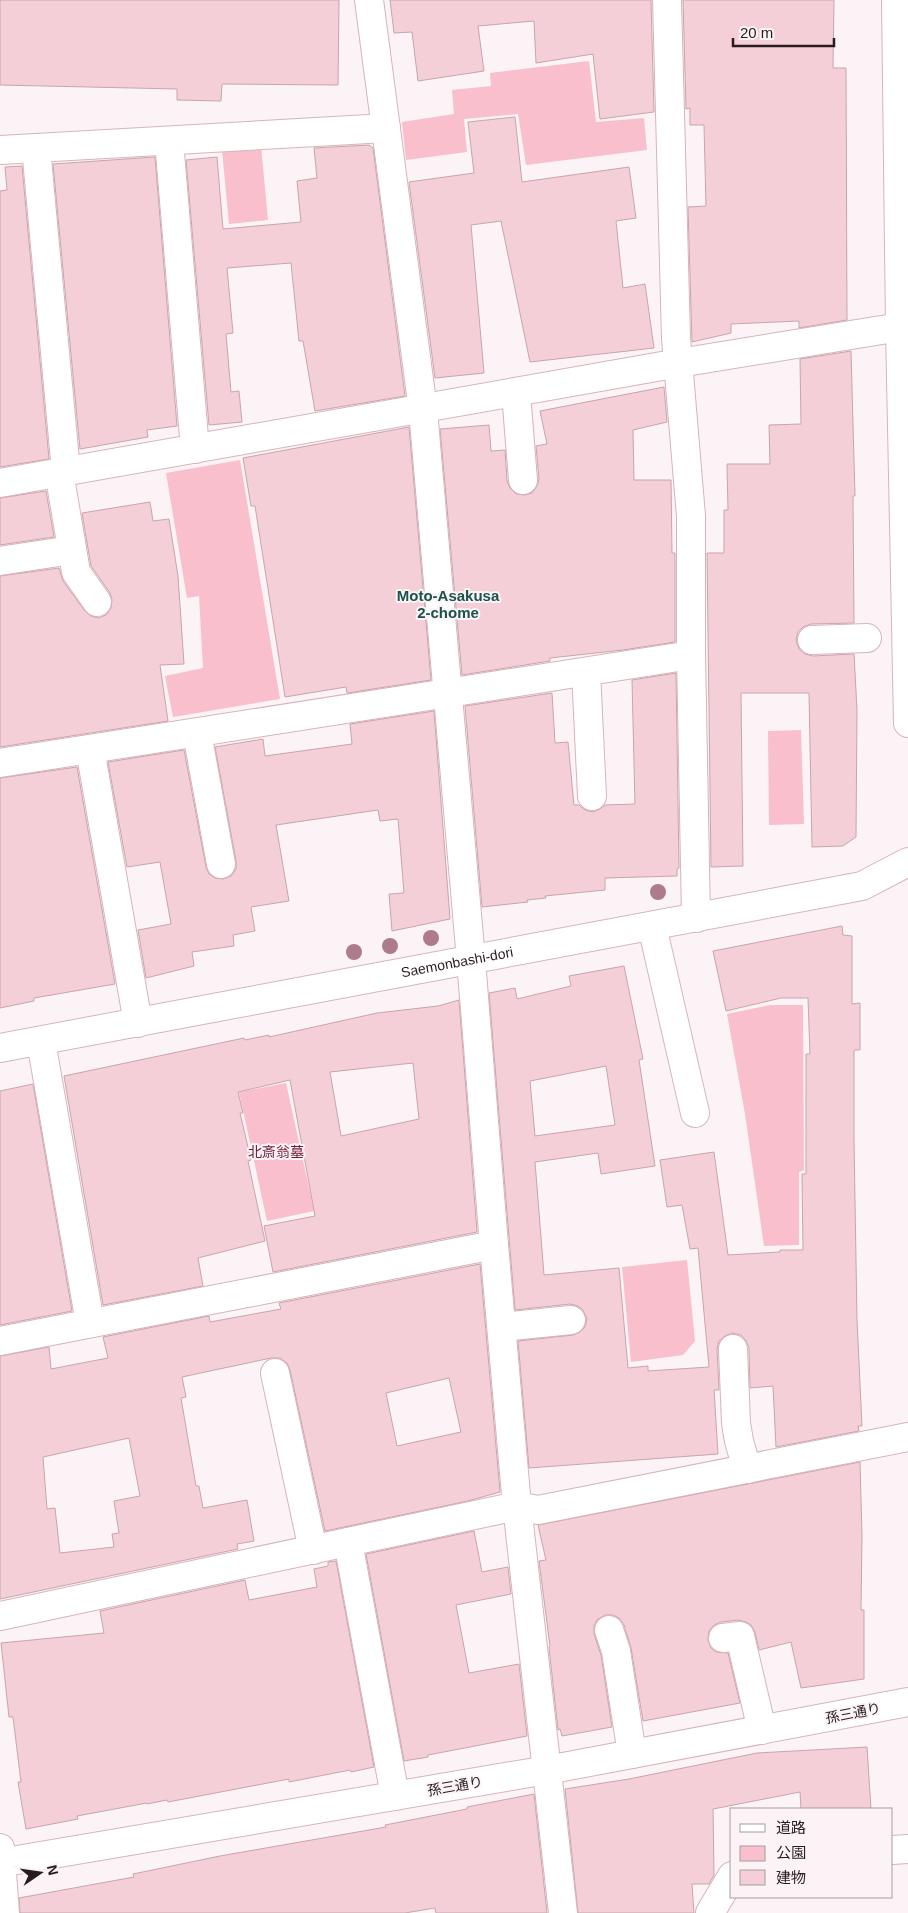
<svg xmlns="http://www.w3.org/2000/svg" width="908" height="1913" font-family="Helvetica,'Noto Sans JP',sans-serif">
<style>
.green{fill:#f9bfcc}
.building{fill:#f4cfd7;stroke:#c8a5ad;fill-rule:evenodd}
.lines{fill:none;stroke-linecap:round;stroke-linejoin:round}
.minor-casing{stroke:#d7b4bb;stroke-width:30}
.major-casing{stroke:#d7b4bb;stroke-width:30}
.minor{stroke:#fff;stroke-width:28}
.major{stroke:#fff;stroke-width:28}
.tree{fill:#ad7b8c}
.labels{text-anchor:middle;stroke-width:4;stroke-linejoin:round;paint-order:stroke}
.street-label{font-size:14px;fill:#291c1f;stroke:#fbf3f5}
.park-label{font-size:14px;fill:#6d1937;stroke:#fbf3f5}
.neighbourhood-label{font-size:15px;font-weight:bold;fill:#1a534c;stroke:#fbf3f5}
</style>
<rect width="100%" height="100%" fill="#fbf3f5"/>
<g class="green">
<path d="M589,61L596,122L644,118L647,150L526,165L518,114L464,119L467,152L406,160L402,122L454,114L452,90L491,86L490,73Z"/>
<path d="M261,146L268,220L229,224L222,150Z"/>
<path d="M240,460L280,699L173,717L165,676L203,668L199,596L187,598L166,473Z"/>
<path d="M801,730L804,824L769,825L768,731Z"/>
<path d="M770,1005H803L804,1170L799,1172V1245L764,1246L745,1114L727,1014Z"/>
<path d="M286,1083L314,1211L267,1221L239,1092Z"/>
<path d="M687,1260L695,1341L683,1355L631,1362L622,1267Z"/>
</g>
<g class="building">
<path d="M0,0H339L338,85L222,84L221,101L177,100V89L0,85Z"/>
<path d="M390,0H651L654,112L600,119L593,54L536,63L534,21L478,26L484,71L418,81L412,32L394,33Z"/>
<path d="M683,0H834L833,68H846L847,320L799,328V321L731,324V333L692,342L688,207L706,206L704,125H690V108L686,109Z"/>
<path d="M515,117L522,182L629,167L636,218L616,221L623,288L645,284L654,348L530,362L501,221L471,225L484,373L435,378L409,182L474,173L468,122Z"/>
<path d="M369,145L373,148L405,396L315,411L303,341H299L291,263L227,268L233,333L226,334L231,392L239,391L242,422L209,425L186,160L217,157L223,229L301,222L297,181L317,178L314,148Z"/>
<path d="M155,157L177,426L147,430L148,437L80,449L53,164Z"/>
<path d="M22,166L49,459L0,467V191L7,190L5,167Z"/>
<path d="M851,351L855,496H853L854,623L811,624L803,627L798,632L796,640L799,649L805,654L813,656L854,654L857,710L856,837L843,846L812,847L809,693H741L743,866L711,867L707,553H724V510H728L727,464H770L769,425L801,424L800,359Z"/>
<path d="M664,387L667,422L633,430L634,480H671L672,553H675V642L623,650L550,658V661L462,675L440,429L489,425L491,451L505,450L507,481L510,488L516,494L525,495L532,493L537,486L539,479L536,446L547,444L540,411Z"/>
<path d="M409,427L431,680L347,693L346,687L285,697L255,506H251L243,458Z"/>
<path d="M46,491L54,537L0,545V498Z"/>
<path d="M150,502L153,521L169,519L178,576L184,664L160,665L168,721L0,747V576L59,568L63,581L85,611L91,616L98,618L106,615L111,608L112,600L110,593L91,566L82,513Z"/>
<path d="M676,673L679,868L677,869V876L605,878V890L545,896L546,898L527,900L528,902L482,907L465,706L552,693L555,743L568,742L574,805H579L585,810L593,812L600,809L605,805L635,804L632,680Z"/>
<path d="M434,711L450,919L392,931L389,894L404,893L398,819L380,821L378,810L276,825L289,901L251,907L255,931L233,935L234,946L192,952L194,966L146,978L138,930L171,924L160,862L127,867L108,762L184,750L206,867L209,874L215,878L223,879L231,876L236,869V861L215,747L263,739L265,756L352,744L350,724Z"/>
<path d="M77,767L115,984L34,998V1001L0,1008V778Z"/>
<path d="M842,926L843,935L852,936V1004L860,1003V1050H854V1140L857,1320L862,1426H858L859,1431L776,1447L773,1386L750,1388L749,1348L746,1341L741,1335L732,1333L725,1336L719,1341L717,1349L719,1390H714L718,1454L529,1468L518,1341L573,1335L580,1332L585,1327L587,1319L583,1310L578,1306L570,1304L515,1310L489,993L515,988L517,999L571,986L569,976L624,966L643,1059L639,1060L655,1166L601,1174L598,1153L535,1162L544,1275L619,1268L628,1368L648,1366V1371L709,1367L698,1248L690,1249L682,1205L667,1207L660,1160L714,1152L728,1255L780,1252V1250H803L802,1174H806V1054H810L808,998H781L726,1011L713,951ZM606,1066L615,1125L535,1136L530,1081Z"/>
<path d="M459,1000L477,1232L273,1272L264,1226L315,1216L290,1080L238,1092L243,1113H240L251,1160L248,1161L265,1241L198,1258L203,1286L103,1305L64,1076L244,1038L245,1040L269,1035V1037L377,1013L438,1006ZM413,1063L419,1119L341,1136L330,1072Z"/>
<path d="M33,1084L72,1311L0,1325V1091Z"/>
<path d="M480,1264L500,1492L468,1501L325,1531L290,1370L287,1363L280,1358H271L182,1377L186,1397L181,1398L196,1486H199L203,1508L247,1500L254,1541L237,1544L238,1549L0,1599V1356L49,1347L51,1369L108,1358L103,1337L209,1316L210,1322L281,1309L279,1303ZM449,1378L461,1432L397,1446L386,1393ZM129,1438L140,1496L114,1501L119,1533L112,1534L114,1547L60,1553L55,1508L47,1509L43,1457Z"/>
<path d="M860,1462L862,1535L861,1610H864V1679L801,1688L791,1642L759,1650L755,1632L751,1625L746,1622L739,1620L721,1622L714,1625L709,1631L708,1640L711,1648L716,1652L728,1653L740,1703L643,1721L631,1648L624,1625L619,1618L613,1615H605L597,1620L594,1626V1634L601,1655L612,1727L562,1736L560,1729L558,1730L549,1647L550,1646L539,1561L546,1560L538,1525Z"/>
<path d="M474,1531L482,1572L508,1567L511,1594L456,1605L469,1673L519,1664L527,1736L428,1755V1757L404,1761L366,1554Z"/>
<path d="M336,1561L374,1767L351,1772L350,1770L289,1782V1779L168,1802L167,1800L147,1804V1803L77,1816L78,1819L26,1829L18,1782H21L13,1717H9L1,1643L104,1633L100,1611L245,1580L249,1600L317,1587L314,1569L328,1566V1562Z"/>
<path d="M867,1747L871,1809H801L800,1792L713,1809L714,1875L709,1884H692L694,1913H578L565,1789L629,1779L757,1753Z"/>
<path d="M534,1794L547,1913H436L435,1908L405,1913H20L19,1898L134,1877L133,1874L220,1856L386,1827L385,1825L467,1809V1807Z"/>
</g>
<g class="lines">
<defs>
<g id="minor">
<path d="M369,0L423,410L471,960L494,1245L517,1506L563,1913"/>
<path d="M667,0L676,338L691,516V655L696,918"/>
<path d="M169,141L195,449"/>
<path d="M36,148L66,471"/>
<path d="M0,150L386,128"/>
<path d="M516,393L523,480"/>
<path d="M59,472L76,572L97,602"/>
<path d="M0,483L679,363L900,327"/>
<path d="M0,561L72,550"/>
<path d="M812,640L867,638"/>
<path d="M586,672L592,796"/>
<path d="M197,733L221,864"/>
<path d="M90,749L138,1023"/>
<path d="M0,763L691,655"/>
<path d="M652,926L695,1113"/>
<path d="M41,1041L90,1323"/>
<path id="s1" d="M0,1048L862,886L908,862"/>
<path d="M502,1327L571,1320"/>
<path d="M0,1341L494,1245"/>
<path d="M733,1349L736,1423L739,1441L747,1469"/>
<path d="M275,1373L313,1550"/>
<path d="M348,1542L395,1796"/>
<path d="M0,1616L517,1506L538,1510L908,1437"/>
<path d="M609,1630L616,1651L632,1754"/>
<path d="M723,1638L740,1636L762,1730"/>
<path d="M0,1848L5,1913"/>
<path d="M892,1850L908,1849"/>
<path d="M0,1863L547,1770L908,1702"/>
<path d="M710,1913L732,1876"/>
</g>
<path id="major" d="M896,0L900,327L908,723"/>
</defs>
<use href="#minor" class="minor-casing"/>
<use href="#major" class="major-casing"/>
<use href="#minor" class="minor"/>
<use href="#major" class="major"/>
</g>
<g class="tree">
<circle cx="658" cy="892" r="8"/>
<circle cx="431" cy="938" r="8"/>
<circle cx="390" cy="946" r="8"/>
<circle cx="354" cy="952" r="8"/>
</g>
<g class="labels">
<g class="street-label">
<text dy="5" stroke="none"><textPath href="#s1" startOffset="465">Saemonbashi-dori</textPath></text>
<text transform="translate(853 1713) rotate(-11)" y="5">孫三通り</text>
<text transform="translate(455 1786) rotate(-10)" y="5">孫三通り</text>
</g>
<g class="park-label">
<text x="276" y="1157">北斎翁墓</text>
</g>
<g class="neighbourhood-label">
<text x="448" y="601">Moto-Asakusa<tspan x="448" dy="17">2-chome</tspan></text>
</g>
</g>
<rect x="730" y="1808" width="162" height="90" fill="#fbf3f5" stroke="#a79d9f"/>
<rect x="740" y="1824" width="25" height="8" fill="#ffffff" stroke="#a79d9f"/>
<text x="776" y="1833" font-size="15" fill="#291c1f">道路</text>
<rect x="740" y="1846" width="25" height="15" fill="#f9bfcc" stroke="#a79d9f"/>
<text x="776" y="1858" font-size="15" fill="#291c1f">公園</text>
<rect x="740" y="1870" width="25" height="15" fill="#f4cfd7" stroke="#a79d9f"/>
<text x="776" y="1883" font-size="15" fill="#291c1f">建物</text>
<g transform="translate(40 1873) rotate(77)" stroke="#fbf3f5" stroke-width="4" paint-order="stroke">
<path d="M0-4L9 19L0 12L-9 19Z" fill="#291c1f"/>
<text y="-8" font-size="14" font-weight="bold" text-anchor="middle" fill="#291c1f">N</text>
</g>
<path d="M733 38v8h101v-8" fill="none" stroke="#291c1f" stroke-width="2.5"/>
<text x="740" y="38" font-size="15" fill="#291c1f" stroke="#fbf3f5" stroke-width="4" paint-order="stroke">20 m</text>
</svg>
